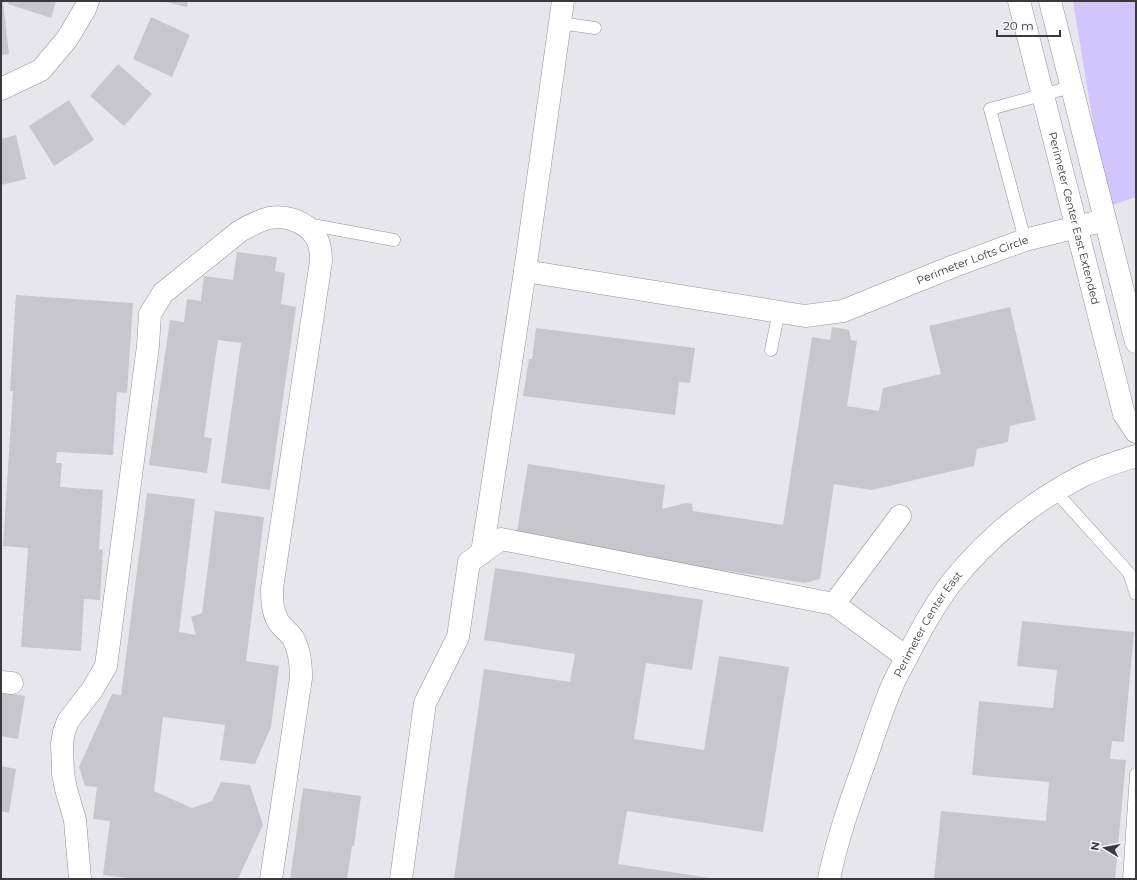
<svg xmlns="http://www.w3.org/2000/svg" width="1137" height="880" font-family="Montserrat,sans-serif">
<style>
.green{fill:#d2c4fd}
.building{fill:#c8c6cd}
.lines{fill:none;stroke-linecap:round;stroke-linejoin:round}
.service-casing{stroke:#939298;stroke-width:13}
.minor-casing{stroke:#939298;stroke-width:23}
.service{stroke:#fff;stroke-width:12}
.minor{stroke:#fff;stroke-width:22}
.labels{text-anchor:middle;stroke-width:3.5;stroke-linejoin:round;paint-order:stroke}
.street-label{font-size:11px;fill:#3a3a3c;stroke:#f5f4fa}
</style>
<rect width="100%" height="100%" fill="#e8e6ed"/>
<path class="green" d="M1073,1H1136V197L1107,207Z"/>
<g class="building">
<path d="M9,1H56L51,18L8,4Z"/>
<path d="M162,1H188L187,7Z"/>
<path d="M1,2H3L9,54L1,55Z"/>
<path d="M151,17L190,35L172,77L133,59Z"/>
<path d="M118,64L152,94L124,126L90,96Z"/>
<path d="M69,100L94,140L54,166L29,126Z"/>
<path d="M16,135L26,179L1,185V139Z"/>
<path d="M237,252L277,257L275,271L285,273L281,304L296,307L270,490L221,483L241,343L218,340L204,437L212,438L207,473L149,465L170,320L184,322L187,299L201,301L204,276L233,280Z"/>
<path d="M16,295L133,303L127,393L117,392L113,455L57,452L56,463H62L60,487L103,490L99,549L103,550L100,600L84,599L81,651L21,647L28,548L3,546L13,391H10Z"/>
<path d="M1010,307L1036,420L1010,426L1008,442L977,449L974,466L872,490L834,484L820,579L805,583L516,538L528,464L665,485L662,509L686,503L692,504L693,511L783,525L812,337L830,340L832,327L849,330L851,340L857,341L847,406L879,411L883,388L941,374L929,326Z"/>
<path d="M536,328L695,348L690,383L679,382L675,415L523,396L529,359H532Z"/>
<path d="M147,493L195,499L179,632L196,635L191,617L202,613L215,511L264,517L246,661L279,666L271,727L255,764L220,760L225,725L163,717L154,791L192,808L212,801L221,782L250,785L263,825L238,879H136L103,875L110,821L93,819L97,787L85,786L79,767L112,694L121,695Z"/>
<path d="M495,568L703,600L692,670L646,663L634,739L704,750L719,656L789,667L763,832L627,811L618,864L710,878V879H454L484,669L570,682L575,654L484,640Z"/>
<path d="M1022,621L1134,632L1124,742L1112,741L1110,759L1126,760L1115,879H934L941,811L1046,821L1049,782L972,775L979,701L1053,708L1057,670L1017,666Z"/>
<path d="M1,692L25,696L18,739L1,736Z"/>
<path d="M1,766L16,769L9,813L1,811Z"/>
<path d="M303,788L361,796L354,846H352L347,879H290Z"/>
</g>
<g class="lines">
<defs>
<g id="service">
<path d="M560,23L595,28"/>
<path d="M307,224L394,240"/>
<path d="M1025,240L990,109L1071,87"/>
<path d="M771,350L779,311"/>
<path d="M1056,492L1129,573L1136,594"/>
<path d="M1129,879L1136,774"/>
</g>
<g id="minor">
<path id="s1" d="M1019,1L1124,414L1136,432"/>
<path d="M1050,1L1136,342"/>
<path d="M1,89L41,70L67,39L85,9L88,1"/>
<path id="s2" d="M525,271L805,316L843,311L954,266L1025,240L1105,220"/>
<path d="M482,553L525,271L563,1"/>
<path d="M834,604L900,516"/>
<path d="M1,682L12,683"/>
<path d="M80,879L75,820L66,789L63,774L62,744L64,732L68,721L92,690L106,666L148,346L150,314L163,293L240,231C249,226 258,221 269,218C286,215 306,221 316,237C320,244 321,253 321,261L272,588C272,599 272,611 278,621C282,628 289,632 293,638C300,651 301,664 301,678L271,879"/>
<path d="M401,879L425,703L458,637L469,562L501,539L834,604L906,657"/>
<path id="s3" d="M829,879C837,839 851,800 865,761C874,735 882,709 893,684C897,675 902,666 907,657C920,631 934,605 952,582C987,538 1032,502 1082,476C1099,467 1118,462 1136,456"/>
</g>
</defs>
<use href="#service" class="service-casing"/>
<use href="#minor" class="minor-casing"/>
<use href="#service" class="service"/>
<use href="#minor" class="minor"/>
</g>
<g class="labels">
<g class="street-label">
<text dy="4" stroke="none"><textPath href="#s1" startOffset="224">Perimeter Center East Extended</textPath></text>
<text dy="4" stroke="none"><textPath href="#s2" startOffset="461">Perimeter Lofts Circle</textPath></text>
<text dy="4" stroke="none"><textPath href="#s3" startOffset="275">Perimeter Center East</textPath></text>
</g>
</g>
<rect width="1137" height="880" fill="none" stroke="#3a3a3c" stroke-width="4"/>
<g transform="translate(1105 848) rotate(280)" stroke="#f5f4fa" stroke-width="3" paint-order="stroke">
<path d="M0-3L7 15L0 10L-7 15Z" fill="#3a3a3c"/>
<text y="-6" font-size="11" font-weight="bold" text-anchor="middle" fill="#3a3a3c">N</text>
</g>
<path d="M997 30v6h63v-6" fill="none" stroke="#3a3a3c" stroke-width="2"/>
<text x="1003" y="30" font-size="12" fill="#3a3a3c" stroke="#f5f4fa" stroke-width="3" paint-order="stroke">20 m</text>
</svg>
